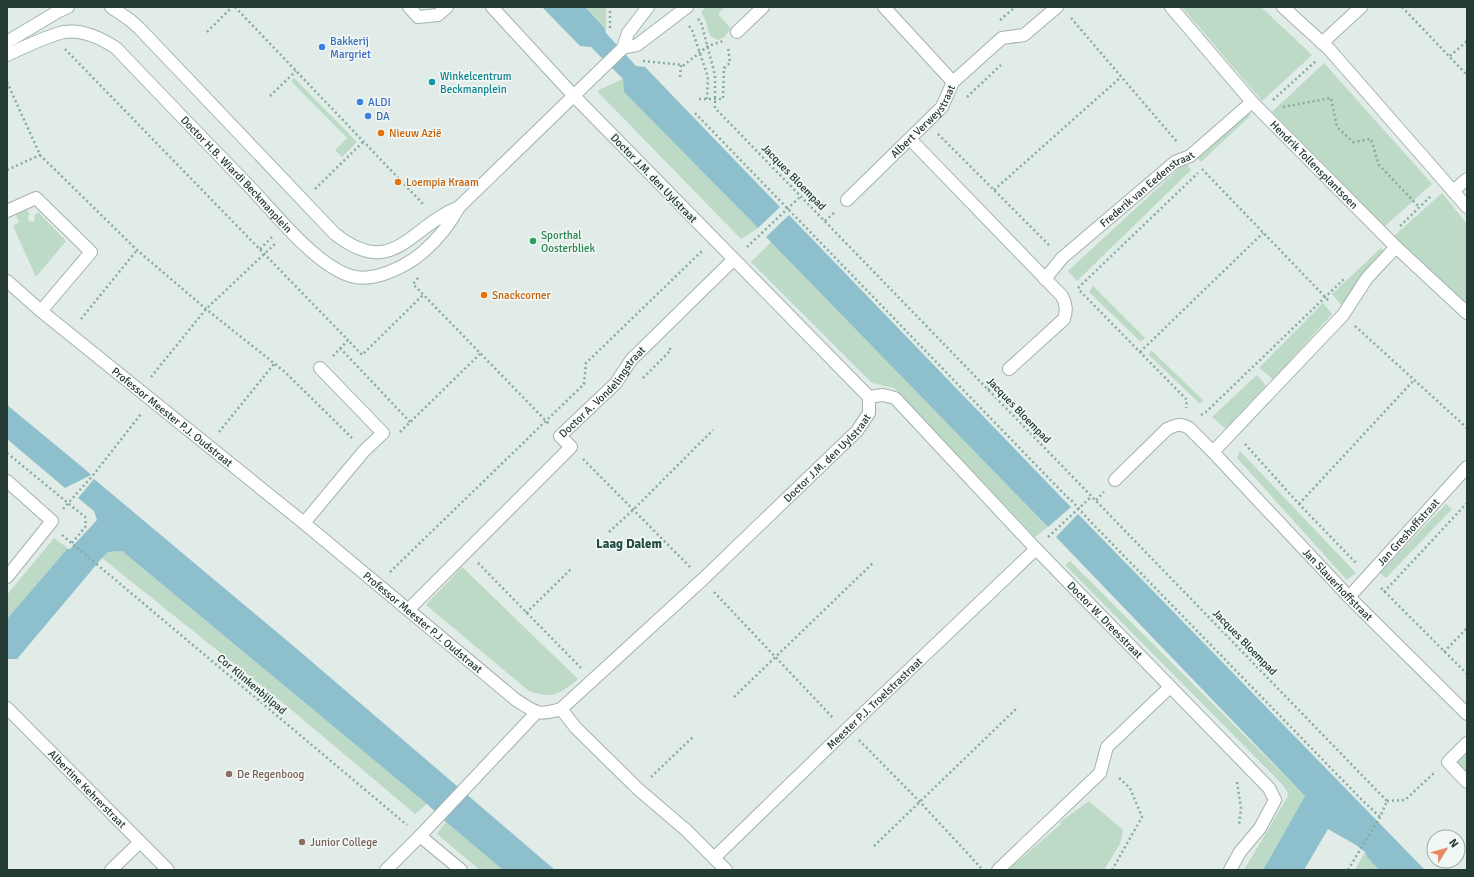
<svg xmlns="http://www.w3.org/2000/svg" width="1474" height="877" font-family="Signika,sans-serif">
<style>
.green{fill:#bcdac5}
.water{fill:#8dbfcc}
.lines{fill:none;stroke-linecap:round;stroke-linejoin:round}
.lane-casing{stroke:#a4b2ae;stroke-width:14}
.street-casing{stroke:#a4b2ae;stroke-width:14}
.secondary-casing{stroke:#a1b5af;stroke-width:14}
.path{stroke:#84aca1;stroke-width:2.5;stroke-dasharray:2 3;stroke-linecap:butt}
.lane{stroke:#fff;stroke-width:12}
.street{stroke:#fff;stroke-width:12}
.secondary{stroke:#fff;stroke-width:12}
.shop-dot{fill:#3f7fe0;stroke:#f1f7f5;stroke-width:1.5}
.culture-dot{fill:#0f9aa8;stroke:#f1f7f5;stroke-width:1.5}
.food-dot{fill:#e8710a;stroke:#f1f7f5;stroke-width:1.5}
.leisure-dot{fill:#2e9e5b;stroke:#f1f7f5;stroke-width:1.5}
.education-dot{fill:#8d6e63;stroke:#f1f7f5;stroke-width:1.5}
.labels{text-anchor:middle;stroke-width:3.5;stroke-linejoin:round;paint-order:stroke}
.shop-label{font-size:11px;fill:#366cbe;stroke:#f1f7f5;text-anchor:start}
.culture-label{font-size:11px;fill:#0d838f;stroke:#f1f7f5;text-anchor:start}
.street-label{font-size:11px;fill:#233a35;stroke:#f1f7f5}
.food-label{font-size:11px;fill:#c56008;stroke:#f1f7f5;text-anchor:start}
.leisure-label{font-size:11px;fill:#27864d;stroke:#f1f7f5;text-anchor:start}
.education-label{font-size:11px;fill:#785e54;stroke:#f1f7f5;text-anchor:start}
.quarter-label{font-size:13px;font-weight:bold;fill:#204a42;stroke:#f1f7f5}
</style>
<rect width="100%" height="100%" fill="#e1ebe7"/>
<g class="green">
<path d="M585,7H606V33L604,26Z"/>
<path d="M706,7H725L718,14L731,29L724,37L718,40L710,36L705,19L701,12Z"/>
<path d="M1182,7H1261L1312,55L1262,101Z"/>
<path d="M1324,63L1432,184L1385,226L1272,112Z"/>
<path d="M294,78L357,142L342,157L335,150L347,138L291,81Z"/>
<path d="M623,79L624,92L758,228L741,239L597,91Z"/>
<path d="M1248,111L1251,115L1201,162L1196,156Z"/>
<path d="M1186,162L1191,170L1077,281L1068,271Z"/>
<path d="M1442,193L1467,224V304L1394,236Z"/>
<path d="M27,210L29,214L28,221L34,222L35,215L38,212L66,241L36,277L13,226L19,222L16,215Z"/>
<path d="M771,242L1048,527L1035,537L894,388L872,383L751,262Z"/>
<path d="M1381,248L1384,253L1343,307L1332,294Z"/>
<path d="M1093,286L1145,338L1141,342L1089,292Z"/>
<path d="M1323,303L1332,314L1273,379L1259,368Z"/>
<path d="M1151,350L1203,400L1200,404L1149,355Z"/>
<path d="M1257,375L1266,386L1226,429L1212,417Z"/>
<path d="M1240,451L1356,573L1347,580L1237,458Z"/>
<path d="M1446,504L1452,509L1386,578L1380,573Z"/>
<path d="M54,538L70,550L67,549L7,619V595Z"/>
<path d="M122,551L427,804L415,814L287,706L102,558L108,552Z"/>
<path d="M1070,561L1305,796L1263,870H1244L1288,796L1287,791L1281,783L1065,565Z"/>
<path d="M462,567L578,679C558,695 554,699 529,691L426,605Z"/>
<path d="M1467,751V773L1456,762Z"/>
<path d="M1089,801L1123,830L1120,844L1104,870H1008L1061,824L1060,822Z"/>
<path d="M446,822L503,870H480L437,834Z"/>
<path d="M1365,852L1367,857L1379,870H1355Z"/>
</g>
<g class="water">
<path d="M542,7H585L604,27L606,33L636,66L645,67L780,207L758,228L624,92L623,79L591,47L580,46Z"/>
<path d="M789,215L1063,499L1071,507L1048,527L766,237Z"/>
<path d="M7,405L87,471L91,475L65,488L7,439Z"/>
<path d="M94,479L297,649L555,870H503L446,822L427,804L122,551L108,552L102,558L17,659H7V619L67,549H70L97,520L94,511L78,498Z"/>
<path d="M1078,514L1425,870H1379L1367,857L1365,852L1356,845L1328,829L1304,870H1263L1305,796L1056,537Z"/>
</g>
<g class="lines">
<defs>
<path id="lane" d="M409,7L418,17L438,15L447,7"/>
<g id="street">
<path d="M884,7L953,82"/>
<path id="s1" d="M1171,7L1252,102L1396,247L1467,313"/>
<path d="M1283,7L1329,49L1467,207"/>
<path d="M737,32L763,7"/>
<path d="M1322,43L1361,7"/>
<path d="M910,139L1062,296C1066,304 1067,310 1064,319L1009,369"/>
<path d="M1453,191L1467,179"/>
<path id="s2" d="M847,200L942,107L953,82L1002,38L1024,35L1057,7"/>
<path d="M7,211L36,198L91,252L41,311"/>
<path id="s3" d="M1045,279L1062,258L1175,162L1190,156L1252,102"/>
<path id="s4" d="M7,281L41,311L304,523L516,700C537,713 537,716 561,709L702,580L857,431L869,413V397L573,95L492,7"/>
<path id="s5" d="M869,397L883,395L895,398L1036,549L1269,788L1275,800L1260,828L1240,852L1230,870"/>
<path d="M1213,452L1343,315L1367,278L1396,247"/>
<path id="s6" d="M1115,480L1167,429C1175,425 1181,423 1189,428L1213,452L1349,597L1467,714"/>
<path d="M7,481L52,521L7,577"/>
<path d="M304,523L364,451L383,433L320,368"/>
<path id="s7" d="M1349,597L1467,467"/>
<path id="s8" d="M409,609L571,447L560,436L616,383L631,360L733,260"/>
<path id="s9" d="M7,708L168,870"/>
<path d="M561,709L576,728L638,789L686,830L726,870"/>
<path d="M1467,743L1448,762L1467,782"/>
<path d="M420,836L461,870"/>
<path id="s10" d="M714,858L846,730L1036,549"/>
<path d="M111,870L140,842"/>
<path d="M386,870L420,836L536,713"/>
<path d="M998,870L1100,773L1107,747L1170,687"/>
</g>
<g id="secondary">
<path d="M111,7L130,20L139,28L335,234C394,280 409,227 459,207"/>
<path d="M7,42L57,12L68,7"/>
<path d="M623,48L637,45L687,7"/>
<path id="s11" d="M7,55C22,48 49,35 64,32C83,29 101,38 116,48C160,94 204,140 248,185C275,213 315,265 351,276C374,283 407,266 423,252C438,239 450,224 459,207L623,48L628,33L648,7"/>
</g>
</defs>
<use href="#lane" class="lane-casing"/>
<use href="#street" class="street-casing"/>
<use href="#secondary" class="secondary-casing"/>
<g class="path">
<path d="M235,7L425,206"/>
<path d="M1402,7L1467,75"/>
<path d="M1071,18L1178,143"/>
<path d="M698,19L701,22L715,75V108L1387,801"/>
<path d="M1000,20L1015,7"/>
<path d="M689,26L692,30L708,77L707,99"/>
<path d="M610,28V7"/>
<path d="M207,32L232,7"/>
<path d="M65,49L348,340"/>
<path d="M1450,56L1467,41"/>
<path d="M643,61L684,65L708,46L723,41"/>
<path d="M680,77L681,65"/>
<path d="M7,82L40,155L137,250L206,309L285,372L352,438"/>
<path d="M270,96L296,71"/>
<path d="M967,97L1001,65"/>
<path d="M699,99H723L724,68L730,63L728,47"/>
<path d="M1273,100L1317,60"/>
<path d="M1283,107L1331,98L1337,127L1353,142L1371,139L1379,165L1419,207"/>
<path d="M695,113L1067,497L1072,501L1088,519L1362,800L1380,817"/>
<path d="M938,134L1051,247"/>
<path d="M1202,169L1330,302"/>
<path d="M7,170L40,155"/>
<path d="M315,189L364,141"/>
<path d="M994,190L1121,77"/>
<path d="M825,221L835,212"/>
<path d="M1400,226L1432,195"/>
<path d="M747,247L801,196"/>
<path d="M260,249L272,237"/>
<path d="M418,278L413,284L549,424"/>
<path d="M1078,288L1198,173"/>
<path d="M1080,291L1187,400L1186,408"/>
<path d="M81,319L137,250"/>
<path d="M1355,326L1467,428"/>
<path d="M340,348L410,422"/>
<path d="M1140,352L1263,233"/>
<path d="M333,356L348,340L362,355L423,295"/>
<path d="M151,377L206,309L277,242"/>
<path d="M643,378L671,350L669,348"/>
<path d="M988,390L997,380"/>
<path d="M1201,415L1206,412L1344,279"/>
<path d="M219,432L274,364"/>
<path d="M400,432L480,354"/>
<path d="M1245,444L1299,504L1356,563"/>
<path d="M7,453L85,517L86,526L72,543"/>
<path d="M583,459L691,568"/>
<path d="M1096,500L1104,492"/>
<path d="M1299,504L1414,380"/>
<path d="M63,509L94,474L141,414"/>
<path d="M609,532L633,510L713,430"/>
<path d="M62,535L407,825"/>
<path d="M1048,537L1092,496"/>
<path d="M478,563L581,668"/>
<path d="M390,572L584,384L586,363L702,251"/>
<path d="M1381,588L1467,674"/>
<path d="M714,592L834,719"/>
<path d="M1384,592L1467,503"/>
<path d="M526,613L571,569"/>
<path d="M1444,652L1467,628"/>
<path d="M734,697L874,562"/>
<path d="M859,740L920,802L981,868"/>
<path d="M651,777L694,736"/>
<path d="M1237,782L1241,808L1239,825"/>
<path d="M1387,801L1405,800L1434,773"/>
<path d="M874,846L1018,707"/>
<path d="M1112,870L1142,817L1130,788L1117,776"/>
<path d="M1348,870L1380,817L1387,801"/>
</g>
<use href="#lane" class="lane"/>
<use href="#street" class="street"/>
<use href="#secondary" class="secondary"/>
</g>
<g class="shop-dot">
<circle cx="322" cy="47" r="4"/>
<circle cx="360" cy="102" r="4"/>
<circle cx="368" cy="116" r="4"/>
</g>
<circle class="culture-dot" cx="432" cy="82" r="4"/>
<g class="food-dot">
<circle cx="381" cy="133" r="4"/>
<circle cx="398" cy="182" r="4"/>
<circle cx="484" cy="295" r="4"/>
</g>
<circle class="leisure-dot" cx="533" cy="241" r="4"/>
<g class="education-dot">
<circle cx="229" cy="774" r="4"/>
<circle cx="302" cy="842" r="4"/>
</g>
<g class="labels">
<g class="shop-label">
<text x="330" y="45">Bakkerij<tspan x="330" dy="13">Margriet</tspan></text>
<text x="368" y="106">ALDI</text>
<text x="376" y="120">DA</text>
</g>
<g class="culture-label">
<text x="440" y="80">Winkelcentrum<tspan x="440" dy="13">Beckmanplein</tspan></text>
</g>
<g class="street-label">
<text dy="4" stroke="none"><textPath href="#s2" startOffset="110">Albert Verweystraat</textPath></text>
<text dy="4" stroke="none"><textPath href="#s1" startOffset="213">Hendrik Tollensplantsoen</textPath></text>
<text dy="4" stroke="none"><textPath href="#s11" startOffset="292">Doctor H.B. Wiardi Beckmanplein</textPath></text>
<text transform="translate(794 177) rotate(46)" y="4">Jacques Bloempad</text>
<text transform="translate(654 178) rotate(46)" y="4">Doctor J.M. den Uylstraat</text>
<text dy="4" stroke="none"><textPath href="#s3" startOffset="137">Frederik van Eedenstraat</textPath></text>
<text dy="4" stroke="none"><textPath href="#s8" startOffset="306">Doctor A. Vondelingstraat</textPath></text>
<text transform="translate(1019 410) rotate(46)" y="4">Jacques Bloempad</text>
<text dy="4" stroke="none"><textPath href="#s4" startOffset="214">Professor Meester P.J. Oudstraat</textPath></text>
<text dy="4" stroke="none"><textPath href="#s4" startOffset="1074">Doctor J.M. den Uylstraat</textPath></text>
<text dy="4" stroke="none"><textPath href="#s7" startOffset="88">Jan Greshoffstraat</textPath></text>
<text dy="4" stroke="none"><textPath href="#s6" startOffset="312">Jan Slauerhoffstraat</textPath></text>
<text dy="4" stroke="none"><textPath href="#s5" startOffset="332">Doctor W. Dreesstraat</textPath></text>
<text dy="4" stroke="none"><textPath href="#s4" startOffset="538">Professor Meester P.J. Oudstraat</textPath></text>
<text transform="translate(1245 642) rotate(46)" y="4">Jacques Bloempad</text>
<text transform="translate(252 684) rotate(40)" y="4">Cor Klinkenbijlpad</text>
<text dy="4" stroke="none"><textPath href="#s10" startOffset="223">Meester P.J. Troelstrastraat</textPath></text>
<text dy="4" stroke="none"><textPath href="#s9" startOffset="114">Albertine Kehrerstraat</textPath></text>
</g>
<g class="food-label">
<text x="389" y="137">Nieuw Azië</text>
<text x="406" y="186">Loempia Kraam</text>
<text x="492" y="299">Snackcorner</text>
</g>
<g class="leisure-label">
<text x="541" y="239">Sporthal<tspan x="541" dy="13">Oosterbliek</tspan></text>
</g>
<g class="education-label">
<text x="237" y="778">De Regenboog</text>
<text x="310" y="846">Junior College</text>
</g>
<g class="quarter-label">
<text x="629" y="548">Laag Dalem</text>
</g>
</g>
<rect width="1474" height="877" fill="none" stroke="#233a35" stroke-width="16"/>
<g transform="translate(1446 849) rotate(53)"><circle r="19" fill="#f1f7f5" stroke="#9faba8"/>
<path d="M0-3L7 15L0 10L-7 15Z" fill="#e78a63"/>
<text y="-6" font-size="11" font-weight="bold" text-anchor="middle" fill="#233a35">N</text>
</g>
</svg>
